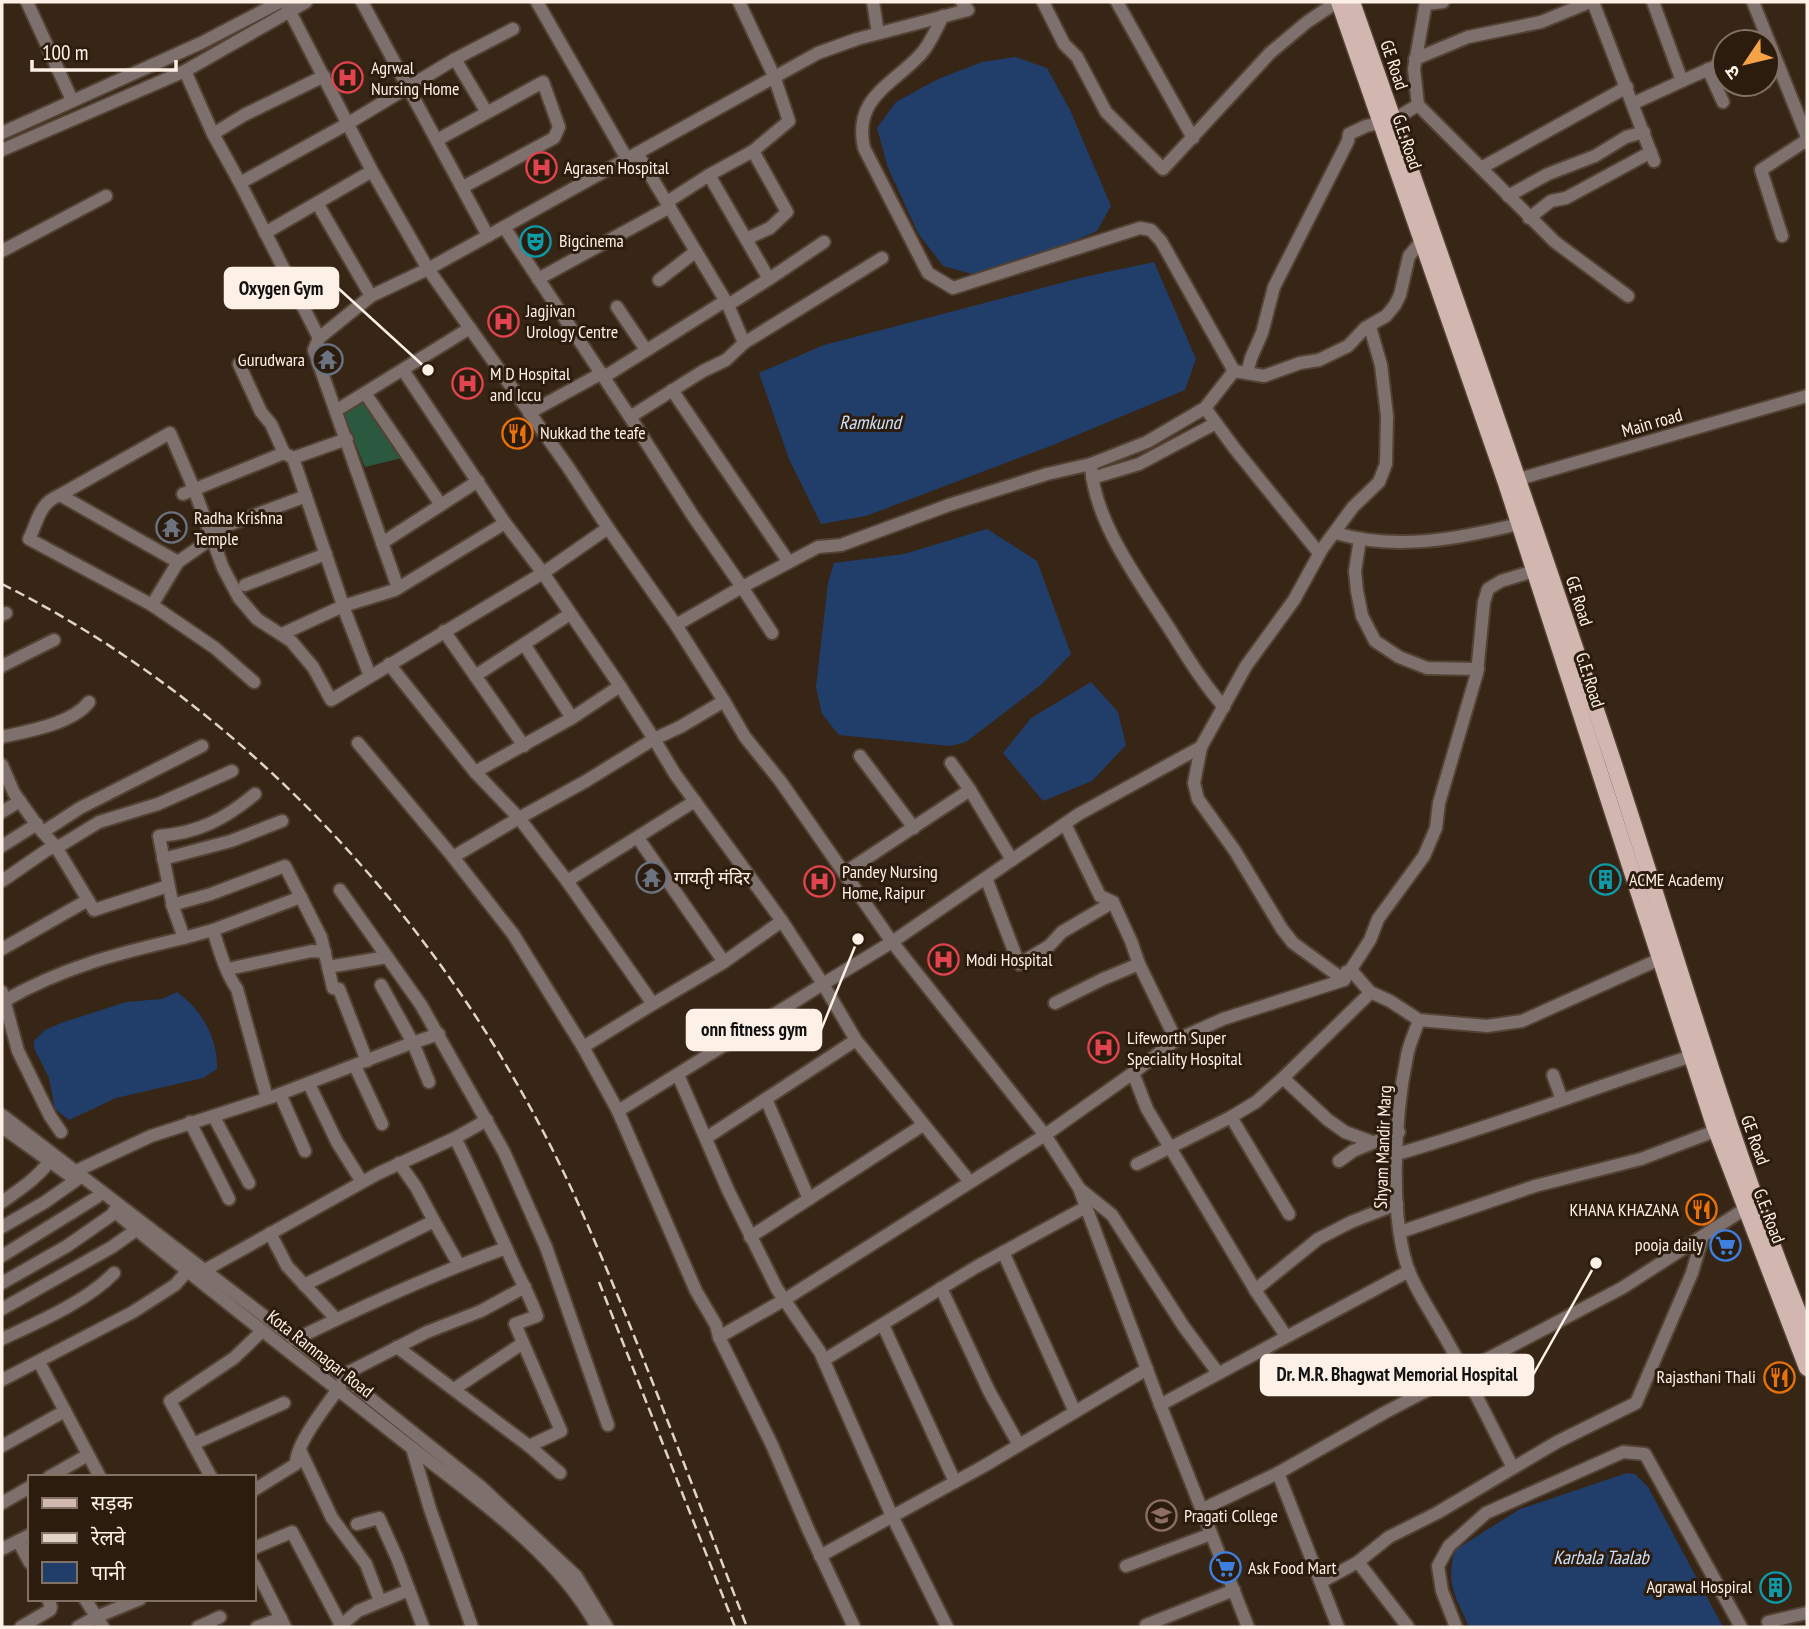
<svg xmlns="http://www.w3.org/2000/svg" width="1809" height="1629" font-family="'PT Sans Narrow','Noto Sans Devanagari',sans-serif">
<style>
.green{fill:#2a5940}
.water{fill:#213e6b}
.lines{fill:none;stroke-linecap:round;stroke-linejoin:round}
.minor-casing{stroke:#534233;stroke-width:16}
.major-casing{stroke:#534233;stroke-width:19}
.minor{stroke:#7d706d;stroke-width:12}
.major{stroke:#d1b7b0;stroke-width:16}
.rail{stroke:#e0d3c8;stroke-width:2.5;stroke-dasharray:10 5;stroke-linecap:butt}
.labels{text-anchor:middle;stroke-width:6;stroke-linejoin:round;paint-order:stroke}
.street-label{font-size:18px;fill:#fdf1e7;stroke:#2c1c0d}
.poi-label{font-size:18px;fill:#fdf1e7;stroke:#2c1c0d;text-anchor:start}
.water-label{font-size:19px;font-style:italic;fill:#cce0fe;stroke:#2c1c0d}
.leader{fill:none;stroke:#fdf1e7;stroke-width:2.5}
.callout-dot{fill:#fdf1e7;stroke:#2c1c0d;stroke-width:2.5}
.callout{fill:#fdf1e7;stroke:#fdf1e7;stroke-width:2.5}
.callout-label{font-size:19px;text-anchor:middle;font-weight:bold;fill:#111}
</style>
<rect width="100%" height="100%" fill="#372516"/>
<path class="green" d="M363,401L402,458L365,467L343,413Z"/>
<g class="water">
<path d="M1015,57L1047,68L1070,110L1111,206L1097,231L1042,255L972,274L943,266L918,233L888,168L877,128L896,102L938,79L982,62Z"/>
<path d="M1154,262L1196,359L1185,390L1053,445L866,516L821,524L789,459L759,373L824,345L1084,277Z"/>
<path d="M987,529L1037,561L1071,654L1042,684L966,742L950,746L839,735L822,714L816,687L828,583L834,563L904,554Z"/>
<path d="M1091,682L1118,712L1126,745L1092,781L1043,801L1003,753L1031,718Z"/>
<path d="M177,992C201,1009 218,1038 217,1069L203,1078L116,1098L69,1120L55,1109L49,1078L34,1048V1041L45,1030L61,1023L126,1002L162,999Z"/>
<path d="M1627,1473L1635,1474L1648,1487L1723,1627H1469C1456,1596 1445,1585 1455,1550L1520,1509Z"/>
</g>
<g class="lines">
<defs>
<g id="minor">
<path d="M27,2L72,100"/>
<path d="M285,2L372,171L428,269L568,467L608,528"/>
<path d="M362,2L488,236"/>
<path d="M537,2L627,159"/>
<path d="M739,2L774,76L789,121L753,151"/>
<path d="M873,2L878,33"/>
<path d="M1043,2L1064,44L1077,57L1106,112L1163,169L1270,53L1307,22L1337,2"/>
<path d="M1117,2L1193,138"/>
<path d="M1426,2L1414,69L1418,105L1555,242L1628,296"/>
<path d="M1593,2L1654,161"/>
<path d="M1653,2L1682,81L1725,62"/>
<path d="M1753,2L1807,137"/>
<path d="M1426,4L1443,2"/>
<path d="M943,16C936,29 930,45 920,55C891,86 853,98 864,148L928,273L953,288L1140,228L1151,230L1161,241L1234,371"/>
<path d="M455,59L486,111"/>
<path d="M1415,59L1468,37L1541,22L1590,2"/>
<path d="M1708,69L1723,102"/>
<path d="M185,71L213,134L240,183"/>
<path d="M1634,103L1682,81"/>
<path d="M2,133L201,43L280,2"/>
<path d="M213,134L244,115L324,76"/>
<path d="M437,140L543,82L559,127L554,138L463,187"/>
<path d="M2,150L185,71L306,2"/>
<path d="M637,153L728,305L744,343"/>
<path d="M1481,168L1627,87"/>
<path d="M709,175L769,279L728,305"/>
<path d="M1508,196L1548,174L1595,156L1626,137L1644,132"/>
<path d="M667,202L709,175L753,151L787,212L770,228L746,239"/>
<path d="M317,203L371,296"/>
<path d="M1529,218L1551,201L1566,198L1651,152"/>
<path d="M504,227L630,417L703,371L726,360L744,343L882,258"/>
<path d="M265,233L372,171"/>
<path d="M1782,236L1761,170L1807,140"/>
<path d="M2,251L106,196"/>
<path d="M538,279L670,207"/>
<path d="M769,279L824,242"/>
<path d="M659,280L695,252"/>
<path d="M617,307L646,350"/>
<path d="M1370,327L1381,365L1387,416L1386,464L1379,482L1353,507L1322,549L1294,600L1246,666L1201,747L1194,783L1198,799L1235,851L1282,929L1293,943L1344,980L1370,940L1378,919L1424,856L1436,828L1439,803L1477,673L1484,602L1488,589L1501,581L1534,571"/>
<path d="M319,338L371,296L428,269L818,53L857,39L968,10L962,2"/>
<path d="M239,364L261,412L271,424L284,453"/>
<path d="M1247,373L1251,358L1262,333L1274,287L1348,141L1349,134L1366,126L1393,120L1418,105"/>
<path d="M604,377L725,301"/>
<path d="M672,390L788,561"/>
<path d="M365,393L441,505"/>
<path d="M1205,408L1235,449L1319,553"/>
<path d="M337,410L470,328"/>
<path d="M529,413L602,373"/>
<path d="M630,417L693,516L742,587L676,625"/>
<path d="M293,458L347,439"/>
<path d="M1091,464C1093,520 1139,581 1169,628C1186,655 1202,682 1224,707"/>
<path d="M1092,478L1139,464L1216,423"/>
<path d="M1512,481L1807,396"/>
<path d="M183,494L284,453L293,458L346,614L370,676"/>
<path d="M60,495C39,503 38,521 29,539L152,605L215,648L254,682"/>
<path d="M209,532L306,496"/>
<path d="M1335,533C1398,551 1457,539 1519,524"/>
<path d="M211,539L178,562L60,495L170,433L194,489L223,568L239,598L257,619L291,641L313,667L331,700L543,573L608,528L676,625L724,701L680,727L654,739L675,774L782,921L724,962L653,1004L567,881L519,818L586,781L654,739L620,686L543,573L505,523L403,370"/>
<path d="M1360,539L1355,571L1357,591L1362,616L1375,641L1399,657L1427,668L1478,669"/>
<path d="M382,543L478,481"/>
<path d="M245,585L326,554"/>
<path d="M398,588L314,350L319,338L240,183L347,124L455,59L513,29"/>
<path d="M152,605L178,562"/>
<path d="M2,615L6,613"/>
<path d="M444,631L524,746"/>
<path d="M772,633L742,587L818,547L841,545L949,505L1047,474L1091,464L1147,442L1205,408L1234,371L1264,376L1300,363L1319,360L1348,346L1365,328L1386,316L1395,305L1400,295L1409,256L1426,236"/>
<path d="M282,634L343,606L395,590L505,523"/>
<path d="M389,664L475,772L519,818L453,857"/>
<path d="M2,666L54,640"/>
<path d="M475,676L570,614"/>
<path d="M724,701L745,737L781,782L892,942L1045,1135L1079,1188L1158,1399L1248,1627"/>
<path d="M572,718L620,686"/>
<path d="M2,737C28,731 72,724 89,702"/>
<path d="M358,743L453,857L513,934L583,1047L618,1111L696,1291L716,1325L719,1337L784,1300L1045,1135L1133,1073"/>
<path d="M860,756L914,828"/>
<path d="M951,763L970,790"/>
<path d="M2,765L14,793L39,828L56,847L94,910L168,886"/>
<path d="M475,772L572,718L524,644"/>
<path d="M2,812L20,801"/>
<path d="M1065,824L1100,896L1113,902L1131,941L1139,964"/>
<path d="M43,832L80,808L202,746"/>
<path d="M638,838L724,962"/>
<path d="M2,846L37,824"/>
<path d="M163,859L231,841L282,821"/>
<path d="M844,873L970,790L1012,860"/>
<path d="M986,878L1019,964L1049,946L1062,932L1113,902"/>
<path d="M2,881L47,850L63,844L99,822L158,804L232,771"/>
<path d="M567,881L695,801"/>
<path d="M340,890L421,1005L504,1152L546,1247L608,1425"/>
<path d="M172,905L211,894L285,866L321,937L333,988L339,989L367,1061"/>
<path d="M213,930C219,949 226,974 237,989L267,1098"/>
<path d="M184,938L213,930L301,897"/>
<path d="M2,949L88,900"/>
<path d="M328,967L387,957"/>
<path d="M228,969L312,951L325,952"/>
<path d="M1346,972L1351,970L1370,992L1390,1001L1419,1020L1487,1026L1522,1021L1660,959"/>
<path d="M381,985L413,1043L429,1082"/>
<path d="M2,992L18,1051L50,1116L61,1132"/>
<path d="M4,1001C63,967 119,953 184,938L173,907L159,836C198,833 225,819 255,794"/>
<path d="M1055,1003L1103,979L1139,964L1176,1040"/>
<path d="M1419,1020C1415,1032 1409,1044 1407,1056C1395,1114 1388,1219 1410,1274C1420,1297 1434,1317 1446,1339C1470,1381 1491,1425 1513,1468"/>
<path d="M583,1047L653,1004"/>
<path d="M355,1066L382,1124"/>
<path d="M678,1075L728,1190L777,1289L820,1352L892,1516L947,1627"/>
<path d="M1553,1075L1562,1100"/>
<path d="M1283,1078L1328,1120L1345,1132L1372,1142"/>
<path d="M309,1084L337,1142L362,1182"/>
<path d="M280,1094L305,1151"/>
<path d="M766,1099L809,1199"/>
<path d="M618,1111L823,984L782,921"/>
<path d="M2,1115L345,1378L481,1487L576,1576L607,1627"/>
<path d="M214,1117L249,1183"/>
<path d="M1231,1117L1289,1214"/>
<path d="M190,1122L229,1199"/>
<path d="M2,1127L73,1178"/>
<path d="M455,1138C474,1175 490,1213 508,1252C517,1274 529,1294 537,1316L515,1324L561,1431L529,1446"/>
<path d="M706,1138L856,1040"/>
<path d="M1397,1154C1497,1126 1593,1087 1692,1056"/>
<path d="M1339,1161L1353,1151L1399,1132"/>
<path d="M399,1163L416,1187L434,1221"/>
<path d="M1137,1164L1231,1117L1256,1102L1283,1078L1367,996"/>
<path d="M76,1171L151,1136L272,1097L409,1044L439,1034"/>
<path d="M970,1182L856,1040L823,984L892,942L1079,814L1201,747"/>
<path d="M1081,1190L1112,1215L1184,1327L1218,1373"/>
<path d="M2,1202C19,1190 36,1179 49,1162"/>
<path d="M114,1211C207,1289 303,1362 398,1437C465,1490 557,1551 597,1627"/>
<path d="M2,1227L45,1202L82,1176"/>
<path d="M1400,1232L1535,1186L1641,1159L1723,1128"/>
<path d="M270,1233L287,1266L336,1319"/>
<path d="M750,1237L923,1125"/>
<path d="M1003,1252L1075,1412"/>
<path d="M2,1256L97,1197"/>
<path d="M205,1270L377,1174L455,1138L487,1120"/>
<path d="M2,1283L67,1246L116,1212"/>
<path d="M304,1285L434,1221L459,1265"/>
<path d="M941,1288L989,1391L1019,1445"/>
<path d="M1255,1290L1318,1239L1351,1222L1397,1204"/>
<path d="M2,1309L112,1247L136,1230"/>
<path d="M883,1325L955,1482"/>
<path d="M1286,1336L1257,1293L1147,1109L1133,1073L1176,1040L1223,1019L1344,980"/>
<path d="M719,1337L772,1445L808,1529L854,1627"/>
<path d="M2,1339C38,1322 86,1302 114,1273"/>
<path d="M294,1340C363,1306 434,1274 506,1248"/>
<path d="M397,1347L529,1446L560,1473"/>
<path d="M824,1360L976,1267L1086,1207"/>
<path d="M39,1362L100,1477"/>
<path d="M341,1376L427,1332L481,1311L525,1287"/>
<path d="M2,1380L133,1312L175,1285L192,1266"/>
<path d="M454,1389L523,1343"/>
<path d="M1160,1405L1409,1271"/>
<path d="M193,1444L284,1403"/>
<path d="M2,1446L65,1411"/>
<path d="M412,1448L430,1509L472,1627"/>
<path d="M300,1450L332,1518L366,1564L380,1601"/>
<path d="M1278,1473L1338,1627"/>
<path d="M49,1477L88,1455"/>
<path d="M211,1477L170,1401L234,1358L261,1332"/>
<path d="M254,1490L296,1464C296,1442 328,1404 341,1385"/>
<path d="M2,1503L30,1487"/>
<path d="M1201,1510L1278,1473L1384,1413L1622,1288L1751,1205"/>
<path d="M357,1524L379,1518L397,1558L423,1627"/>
<path d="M18,1541L30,1563"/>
<path d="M254,1548L292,1532L341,1625"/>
<path d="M2,1549L30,1535"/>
<path d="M820,1556L984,1466L1147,1369"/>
<path d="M1358,1562L1408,1627"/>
<path d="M254,1565L285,1627"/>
<path d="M1126,1566L1211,1534"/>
<path d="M1321,1582L1358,1562L1389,1537L1437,1513L1557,1442L1636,1403L1692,1273L1702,1239"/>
<path d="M85,1599L103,1627"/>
<path d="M1768,1622L1807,1613"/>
<path d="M1146,1625L1234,1590"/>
<path d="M21,1627L50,1610L51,1607L48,1599"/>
<path d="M78,1627L96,1617L140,1599"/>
<path d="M198,1627L220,1617"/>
<path d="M257,1627L281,1618"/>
<path d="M339,1627L358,1611L409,1590"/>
<path d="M1456,1627L1442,1591L1438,1566L1449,1546L1486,1513L1623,1452L1645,1454L1741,1627"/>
</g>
<g id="major">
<path d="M1339,2L1506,483L1714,1125L1807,1368"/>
<path d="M1352,2C1440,253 1528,505 1612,758C1675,950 1730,1146 1807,1334"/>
</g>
</defs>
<use href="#minor" class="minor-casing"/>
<use href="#major" class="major-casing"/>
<use href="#minor" class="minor"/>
<use href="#major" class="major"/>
<g class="rail">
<path d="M2,584C256,712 453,934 572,1190C637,1333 690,1482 747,1627"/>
<path d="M599,1282L735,1627"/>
</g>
</g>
<defs>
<symbol id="hospital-ring" viewBox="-11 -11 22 22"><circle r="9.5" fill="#2c1c0d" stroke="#e0444e" stroke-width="1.5"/><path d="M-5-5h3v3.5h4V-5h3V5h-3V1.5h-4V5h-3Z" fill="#e0444e"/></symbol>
<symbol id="theatre-ring" viewBox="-11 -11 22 22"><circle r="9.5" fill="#2c1c0d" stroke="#0f9aa8" stroke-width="1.5"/><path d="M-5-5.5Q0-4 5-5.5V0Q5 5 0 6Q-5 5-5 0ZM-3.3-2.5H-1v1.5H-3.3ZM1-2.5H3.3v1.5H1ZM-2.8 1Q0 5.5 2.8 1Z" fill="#0f9aa8"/></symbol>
<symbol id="temple-ring" viewBox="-11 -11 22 22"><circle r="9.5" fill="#2c1c0d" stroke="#6b7280" stroke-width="1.5"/><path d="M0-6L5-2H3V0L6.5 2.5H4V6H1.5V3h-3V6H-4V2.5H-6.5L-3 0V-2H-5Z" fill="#6b7280"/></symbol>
<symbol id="restaurant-ring" viewBox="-11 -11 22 22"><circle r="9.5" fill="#2c1c0d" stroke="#e8710a" stroke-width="1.5"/><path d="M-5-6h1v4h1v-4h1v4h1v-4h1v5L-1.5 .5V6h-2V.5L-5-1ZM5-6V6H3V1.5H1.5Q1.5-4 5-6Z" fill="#e8710a"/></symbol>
<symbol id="building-ring" viewBox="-11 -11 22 22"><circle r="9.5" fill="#2c1c0d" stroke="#0f9aa8" stroke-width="1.5"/><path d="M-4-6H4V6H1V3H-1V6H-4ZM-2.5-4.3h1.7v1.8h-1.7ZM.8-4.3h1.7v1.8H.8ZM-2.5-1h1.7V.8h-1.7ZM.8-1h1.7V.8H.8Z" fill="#0f9aa8"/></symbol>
<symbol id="supermarket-ring" viewBox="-11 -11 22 22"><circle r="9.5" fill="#2c1c0d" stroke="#3f7fe0" stroke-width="1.5"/><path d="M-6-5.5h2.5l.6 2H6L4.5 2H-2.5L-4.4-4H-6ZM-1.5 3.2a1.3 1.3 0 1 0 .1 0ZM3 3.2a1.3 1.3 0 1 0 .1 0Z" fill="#3f7fe0"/></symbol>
<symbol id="university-ring" viewBox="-11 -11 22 22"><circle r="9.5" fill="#2c1c0d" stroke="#8d6e63" stroke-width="1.5"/><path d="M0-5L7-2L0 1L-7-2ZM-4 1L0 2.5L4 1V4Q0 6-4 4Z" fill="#8d6e63"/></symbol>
</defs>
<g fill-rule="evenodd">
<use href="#hospital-ring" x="330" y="60" width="35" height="35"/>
<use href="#hospital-ring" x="524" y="150" width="35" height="35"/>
<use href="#theatre-ring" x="518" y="224" width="35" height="35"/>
<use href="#hospital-ring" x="486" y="304" width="35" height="35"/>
<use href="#temple-ring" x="310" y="342" width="35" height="35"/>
<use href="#hospital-ring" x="450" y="366" width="35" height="35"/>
<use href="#restaurant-ring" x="500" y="416" width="35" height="35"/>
<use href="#temple-ring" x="154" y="510" width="35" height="35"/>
<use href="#temple-ring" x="634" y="860" width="35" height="35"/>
<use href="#building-ring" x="1588" y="862" width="35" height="35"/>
<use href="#hospital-ring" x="802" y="864" width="35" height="35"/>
<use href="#hospital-ring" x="926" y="942" width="35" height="35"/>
<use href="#hospital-ring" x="1086" y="1030" width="35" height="35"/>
<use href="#restaurant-ring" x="1684" y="1192" width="35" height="35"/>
<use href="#supermarket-ring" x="1708" y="1228" width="35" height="35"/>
<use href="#restaurant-ring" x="1762" y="1360" width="35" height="35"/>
<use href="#university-ring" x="1144" y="1498" width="35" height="35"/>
<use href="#supermarket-ring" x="1208" y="1550" width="35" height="35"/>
<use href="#building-ring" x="1758" y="1570" width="35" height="35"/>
</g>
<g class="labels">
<g class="street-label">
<text transform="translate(1394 65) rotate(71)" y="6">GE Road</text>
<text transform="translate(1407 142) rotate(71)" y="6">G.E. Road</text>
<text transform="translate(1652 423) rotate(-16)" y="6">Main road</text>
<text transform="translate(1579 601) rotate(72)" y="6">GE Road</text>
<text transform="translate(1590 680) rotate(72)" y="6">G.E. Road</text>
<text transform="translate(1755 1140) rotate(70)" y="6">GE Road</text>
<text transform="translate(1383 1147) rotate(-88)" y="6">Shyam Mandir Marg</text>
<text transform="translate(1769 1216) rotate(69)" y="6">G.E. Road</text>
<text transform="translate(320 1354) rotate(38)" y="6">Kota Ramnagar Road</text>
</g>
<g class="poi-label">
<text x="371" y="74">Agrwal<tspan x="371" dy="21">Nursing Home</tspan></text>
<text x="564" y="174">Agrasen Hospital</text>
<text x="559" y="247">Bigcinema</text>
<text x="526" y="317">Jagjivan<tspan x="526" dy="21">Urology Centre</tspan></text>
<text x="305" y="366" text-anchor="end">Gurudwara</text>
<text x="490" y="380">M D Hospital<tspan x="490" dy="21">and Iccu</tspan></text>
<text x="540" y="439">Nukkad the teafe</text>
<text x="194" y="524">Radha Krishna<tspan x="194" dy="21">Temple</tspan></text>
<text x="842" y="878">Pandey Nursing<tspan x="842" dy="21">Home, Raipur</tspan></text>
<text x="674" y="884">गायतृी मंदिर</text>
<text x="1629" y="886">ACME Academy</text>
<text x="966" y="966">Modi Hospital</text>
<text x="1127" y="1044">Lifeworth Super<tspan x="1127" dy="21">Speciality Hospital</tspan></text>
<text x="1679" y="1216" text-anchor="end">KHANA KHAZANA</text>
<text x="1703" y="1251" text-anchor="end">pooja daily</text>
<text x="1756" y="1383" text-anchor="end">Rajasthani Thali</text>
<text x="1184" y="1522">Pragati College</text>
<text x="1248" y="1574">Ask Food Mart</text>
<text x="1752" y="1593" text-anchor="end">Agrawal Hospiral</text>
</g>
<g class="water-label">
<text x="870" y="429">Ramkund</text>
<text x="1601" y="1564">Karbala Taalab</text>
</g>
</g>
<path class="leader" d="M428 370L338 288M858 939L821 1030M1596 1263L1533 1375"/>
<g class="callout-dot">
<circle cx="428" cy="370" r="7"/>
<circle cx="858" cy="939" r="7"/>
<circle cx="1596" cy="1263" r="7"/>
</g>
<g class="callout">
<rect x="225" y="268" width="113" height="40" rx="7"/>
<rect x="687" y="1010" width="134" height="40" rx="7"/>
<rect x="1261" y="1355" width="272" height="40" rx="7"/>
</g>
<g class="callout-label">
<text x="281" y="295">Oxygen Gym</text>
<text x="754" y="1036">onn fitness gym</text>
<text x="1397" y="1381">Dr. M.R. Bhagwat Memorial Hospital</text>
</g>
<rect width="1809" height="1629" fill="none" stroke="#fdf1e7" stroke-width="7"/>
<rect x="28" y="1475" width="228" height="126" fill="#2c1c0d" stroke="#807164" stroke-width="2"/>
<rect x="42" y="1498" width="35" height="10" fill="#d1b7b0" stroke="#807164" stroke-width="2"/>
<text x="91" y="1510" font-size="21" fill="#fdf1e7">सड़क</text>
<rect x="42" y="1533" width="35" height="10" fill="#e0d3c8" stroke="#807164" stroke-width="2"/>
<text x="91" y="1545" font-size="21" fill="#fdf1e7">रेलवे</text>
<rect x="42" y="1562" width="35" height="21" fill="#213e6b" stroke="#807164" stroke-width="2"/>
<text x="91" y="1580" font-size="21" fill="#fdf1e7">पानी</text>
<g transform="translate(1746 63) rotate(235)"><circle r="33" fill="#2c1c0d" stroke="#807164" stroke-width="2"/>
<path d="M0-5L12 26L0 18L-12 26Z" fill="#f6a247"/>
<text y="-10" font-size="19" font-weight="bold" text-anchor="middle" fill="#fdf1e7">उ</text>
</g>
<path d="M32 60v10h144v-10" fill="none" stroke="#fdf1e7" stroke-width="3.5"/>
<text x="42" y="60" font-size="21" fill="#fdf1e7" stroke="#2c1c0d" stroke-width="5" paint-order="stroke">100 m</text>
</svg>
